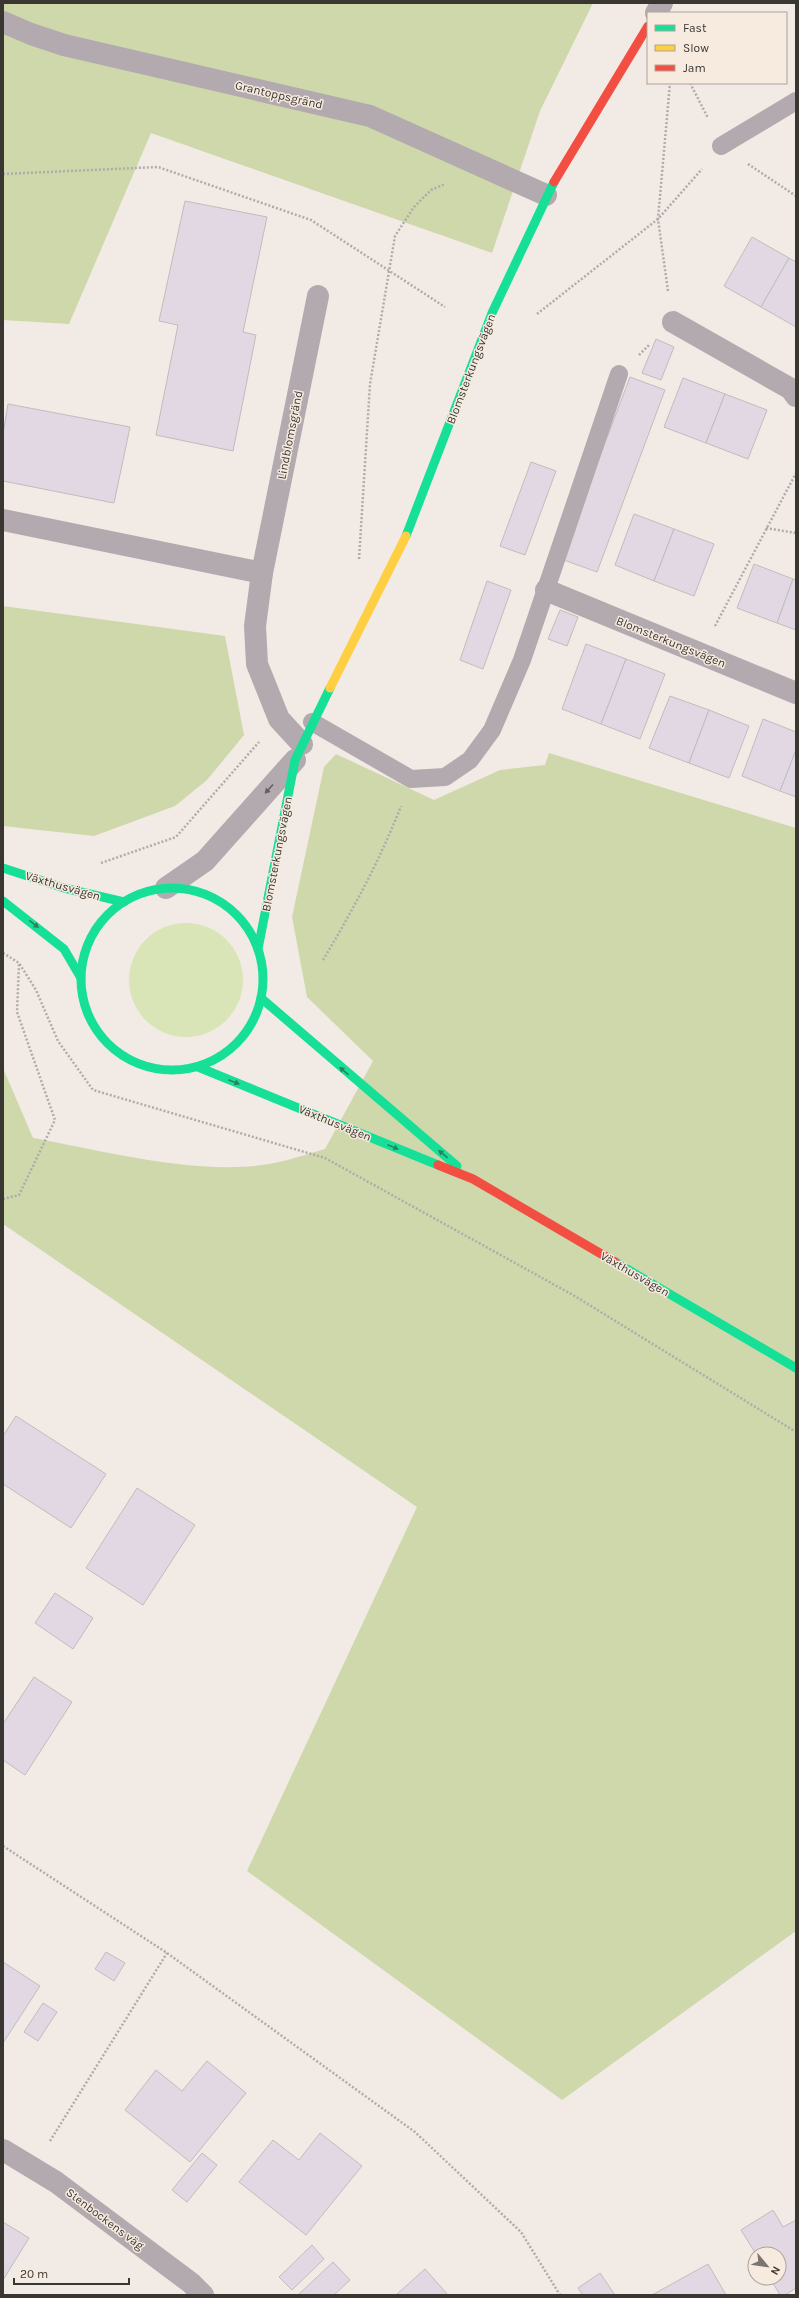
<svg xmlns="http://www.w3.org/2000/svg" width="799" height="2298" font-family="Karla,sans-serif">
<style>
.green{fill:#dae5b7}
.forest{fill:#ced8ab}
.building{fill:#e2d8e4;stroke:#c0bcbc}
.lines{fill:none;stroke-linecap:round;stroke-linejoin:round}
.path{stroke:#b1aaac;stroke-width:2.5;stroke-dasharray:2 2;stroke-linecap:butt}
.lane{stroke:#b3aab0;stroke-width:18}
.street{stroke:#b3aab0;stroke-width:22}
.fast{stroke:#16e098;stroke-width:9}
.slow{stroke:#ffcf43;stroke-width:9}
.jam{stroke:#f24e42;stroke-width:9}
.oneway{fill:#645f5d}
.oneway2{fill:#2a825f}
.labels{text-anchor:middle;stroke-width:3;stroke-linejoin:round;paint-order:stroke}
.street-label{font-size:12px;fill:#3a3631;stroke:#f7ebe0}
</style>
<rect width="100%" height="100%" fill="#f2ebe5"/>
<circle class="green" cx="186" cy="980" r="57"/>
<g class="forest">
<path d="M3,3H593L540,111L492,253L151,133L69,324L3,320Z"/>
<path d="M3,606L225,636L244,735L207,780L175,806L94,836L3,826Z"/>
<path d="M549,753L796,828V1931L562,2100L247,1871L417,1507L3,1224V1068L33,1138C105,1151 197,1176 269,1164C288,1161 307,1154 325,1149L373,1061L307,997L292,917L324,767L336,754L434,800L500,770L545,765Z"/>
</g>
<g class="building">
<path d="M185,201L267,217L243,332L256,335L233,451L156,435L178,325L159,321Z"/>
<path d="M752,237L789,258L761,307L724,286Z"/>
<path d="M789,258L796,262V327L761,307Z"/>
<path d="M656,339L674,347L661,380L642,373Z"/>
<path d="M630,377L665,390L597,572L561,559Z"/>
<path d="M683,378L725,394L706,443L664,427Z"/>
<path d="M725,394L767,410L748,459L706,443Z"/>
<path d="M8,404L130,427L114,503L3,481V434Z"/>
<path d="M531,462L556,471L525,555L500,546Z"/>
<path d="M634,514L674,529L654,581L615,565Z"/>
<path d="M674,529L714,544L694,596L654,581Z"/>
<path d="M754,564L793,579L777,623L737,608Z"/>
<path d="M793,579L796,580V630L777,623Z"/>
<path d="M487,581L511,590L483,669L460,660Z"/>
<path d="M560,610L578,617L567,646L548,639Z"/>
<path d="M586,644L626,659L601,724L562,709Z"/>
<path d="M626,659L665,674L640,739L601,724Z"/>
<path d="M670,696L709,710L689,763L649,748Z"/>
<path d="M709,710L749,726L729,778L689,763Z"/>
<path d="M763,719L796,732V750L780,791L742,776Z"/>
<path d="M796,750V797L780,791Z"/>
<path d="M16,1416L106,1474L71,1528L3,1484V1436Z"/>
<path d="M137,1488L195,1525L143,1605L86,1568Z"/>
<path d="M55,1593L93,1618L73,1649L35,1623Z"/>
<path d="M34,1677L72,1702L25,1775L3,1760V1724Z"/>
<path d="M106,1952L125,1963L114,1981L95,1969Z"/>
<path d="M3,1962L40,1986L3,2043Z"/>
<path d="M43,2003L57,2012L38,2041L24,2032Z"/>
<path d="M207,2061L246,2093L190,2162L125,2110L156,2070L182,2091Z"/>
<path d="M320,2133L362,2166L306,2235L239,2182L273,2140L299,2160Z"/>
<path d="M202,2153L217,2165L187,2202L172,2190Z"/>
<path d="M773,2210L783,2227L796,2220V2288L785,2295H780L770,2278H779V2254H756L741,2230Z"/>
<path d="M3,2222L29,2238L3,2280Z"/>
<path d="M312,2245L324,2259L292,2290L279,2277Z"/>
<path d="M333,2262L350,2280L334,2295H298Z"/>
<path d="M708,2264L726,2295H652Z"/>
<path d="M425,2269L448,2295H396Z"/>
<path d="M600,2273L615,2295H583L578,2288Z"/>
</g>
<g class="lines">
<g class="path">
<path d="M690,83L708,118"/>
<path d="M748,164L796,196"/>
<path d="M3,174L158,167L311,220L445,307"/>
<path d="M668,291L658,219L670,83"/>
<path d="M537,314L658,219L702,169"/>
<path d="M639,355L650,344"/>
<path d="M766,528L796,533"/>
<path d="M359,559L370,384L395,236L414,207L431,190L445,184"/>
<path d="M715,626L796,473"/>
<path d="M101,863L176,837L259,742"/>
<path d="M3,953L19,963L36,990L58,1041L93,1090L325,1158L573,1295L796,1432"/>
<path d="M323,960C353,910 380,860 401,806"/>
<path d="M3,1199L19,1195L55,1120L17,1012L19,964"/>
<path d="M3,1846L167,1953L415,2132L521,2232L560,2295"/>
<path d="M50,2141L167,1953"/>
</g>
<g class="lane">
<path d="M721,146L796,101"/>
<path d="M312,722L411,779L445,777L470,760L492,730L522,660L619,374"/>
</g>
<g class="street">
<path d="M656,13L662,3"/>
<path d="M3,22L31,34L64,45L370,116L546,195"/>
<path d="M673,322L791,389L796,396"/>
<path d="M3,520L262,573"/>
<path d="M546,590L796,693"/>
<path d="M302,744L279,719L257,664L255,626L262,573L318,296"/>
<path d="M166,888L205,861L295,760"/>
<path d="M3,2150L56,2182L191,2283L203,2295"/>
</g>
<g class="fast">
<path d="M406,536L492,313L554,182"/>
<path d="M3,868L64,888L124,902"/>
<circle cx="172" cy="979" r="91"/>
<path d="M3,901L64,949L81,978"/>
<path d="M258,949L295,760L330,688"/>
<path d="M261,998L457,1166"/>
<path d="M198,1067L438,1165"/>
<path d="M615,1262L796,1368"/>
</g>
<path class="slow" d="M330,688L406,536"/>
<g class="jam">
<path d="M554,182L648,26"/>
<path d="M438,1165L473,1179L615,1262"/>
</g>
</g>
<defs><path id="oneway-solid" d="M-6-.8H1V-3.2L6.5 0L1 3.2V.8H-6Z"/></defs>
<use class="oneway" href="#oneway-solid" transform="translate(269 789) rotate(132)"/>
<g class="oneway2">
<use href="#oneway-solid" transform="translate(34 924) rotate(37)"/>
<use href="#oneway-solid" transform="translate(344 1071) rotate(-140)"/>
<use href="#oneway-solid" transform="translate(234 1082) rotate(22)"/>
<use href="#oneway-solid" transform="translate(393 1147) rotate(22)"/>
<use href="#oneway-solid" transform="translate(443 1154) rotate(-140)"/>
</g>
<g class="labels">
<g class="street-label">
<text transform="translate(279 95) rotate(13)" y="4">Grantoppsgränd</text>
<text transform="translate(471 369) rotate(-69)" y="4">Blomsterkungsvägen</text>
<text transform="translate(290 435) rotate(-79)" y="4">Lindblomsgränd</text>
<text transform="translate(671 642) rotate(22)" y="4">Blomsterkungsvägen</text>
<text transform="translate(277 854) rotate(-79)" y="4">Blomsterkungsvägen</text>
<text transform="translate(63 886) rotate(16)" y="4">Växthusvägen</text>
<text transform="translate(335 1123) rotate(22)" y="4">Växthusvägen</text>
<text transform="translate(635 1274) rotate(30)" y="4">Växthusvägen</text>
<text transform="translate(105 2219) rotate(37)" y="4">Stenbockens väg</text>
</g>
</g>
<rect width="799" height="2298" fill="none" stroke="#3a3631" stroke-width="8"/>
<rect x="647" y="12" width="140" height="72" fill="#f7ebe0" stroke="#aba39a"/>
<rect x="655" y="25" width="20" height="6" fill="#16e098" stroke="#aba39a"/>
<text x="683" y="32" font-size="12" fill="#3a3631">Fast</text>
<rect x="655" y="45" width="20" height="6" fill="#ffcf43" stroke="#aba39a"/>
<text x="683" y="52" font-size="12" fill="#3a3631">Slow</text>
<rect x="655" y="65" width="20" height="6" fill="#f24e42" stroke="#aba39a"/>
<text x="683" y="72" font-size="12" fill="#3a3631">Jam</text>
<g transform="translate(767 2266) rotate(119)"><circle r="19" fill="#f7ebe0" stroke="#aba39a"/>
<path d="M0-3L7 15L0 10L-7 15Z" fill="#7a7570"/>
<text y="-6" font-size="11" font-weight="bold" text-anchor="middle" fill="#3a3631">N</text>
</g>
<path d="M14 2278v6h115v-6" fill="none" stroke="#3a3631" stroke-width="2"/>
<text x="20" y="2278" font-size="12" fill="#3a3631" stroke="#f7ebe0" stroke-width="3" paint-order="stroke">20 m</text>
</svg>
